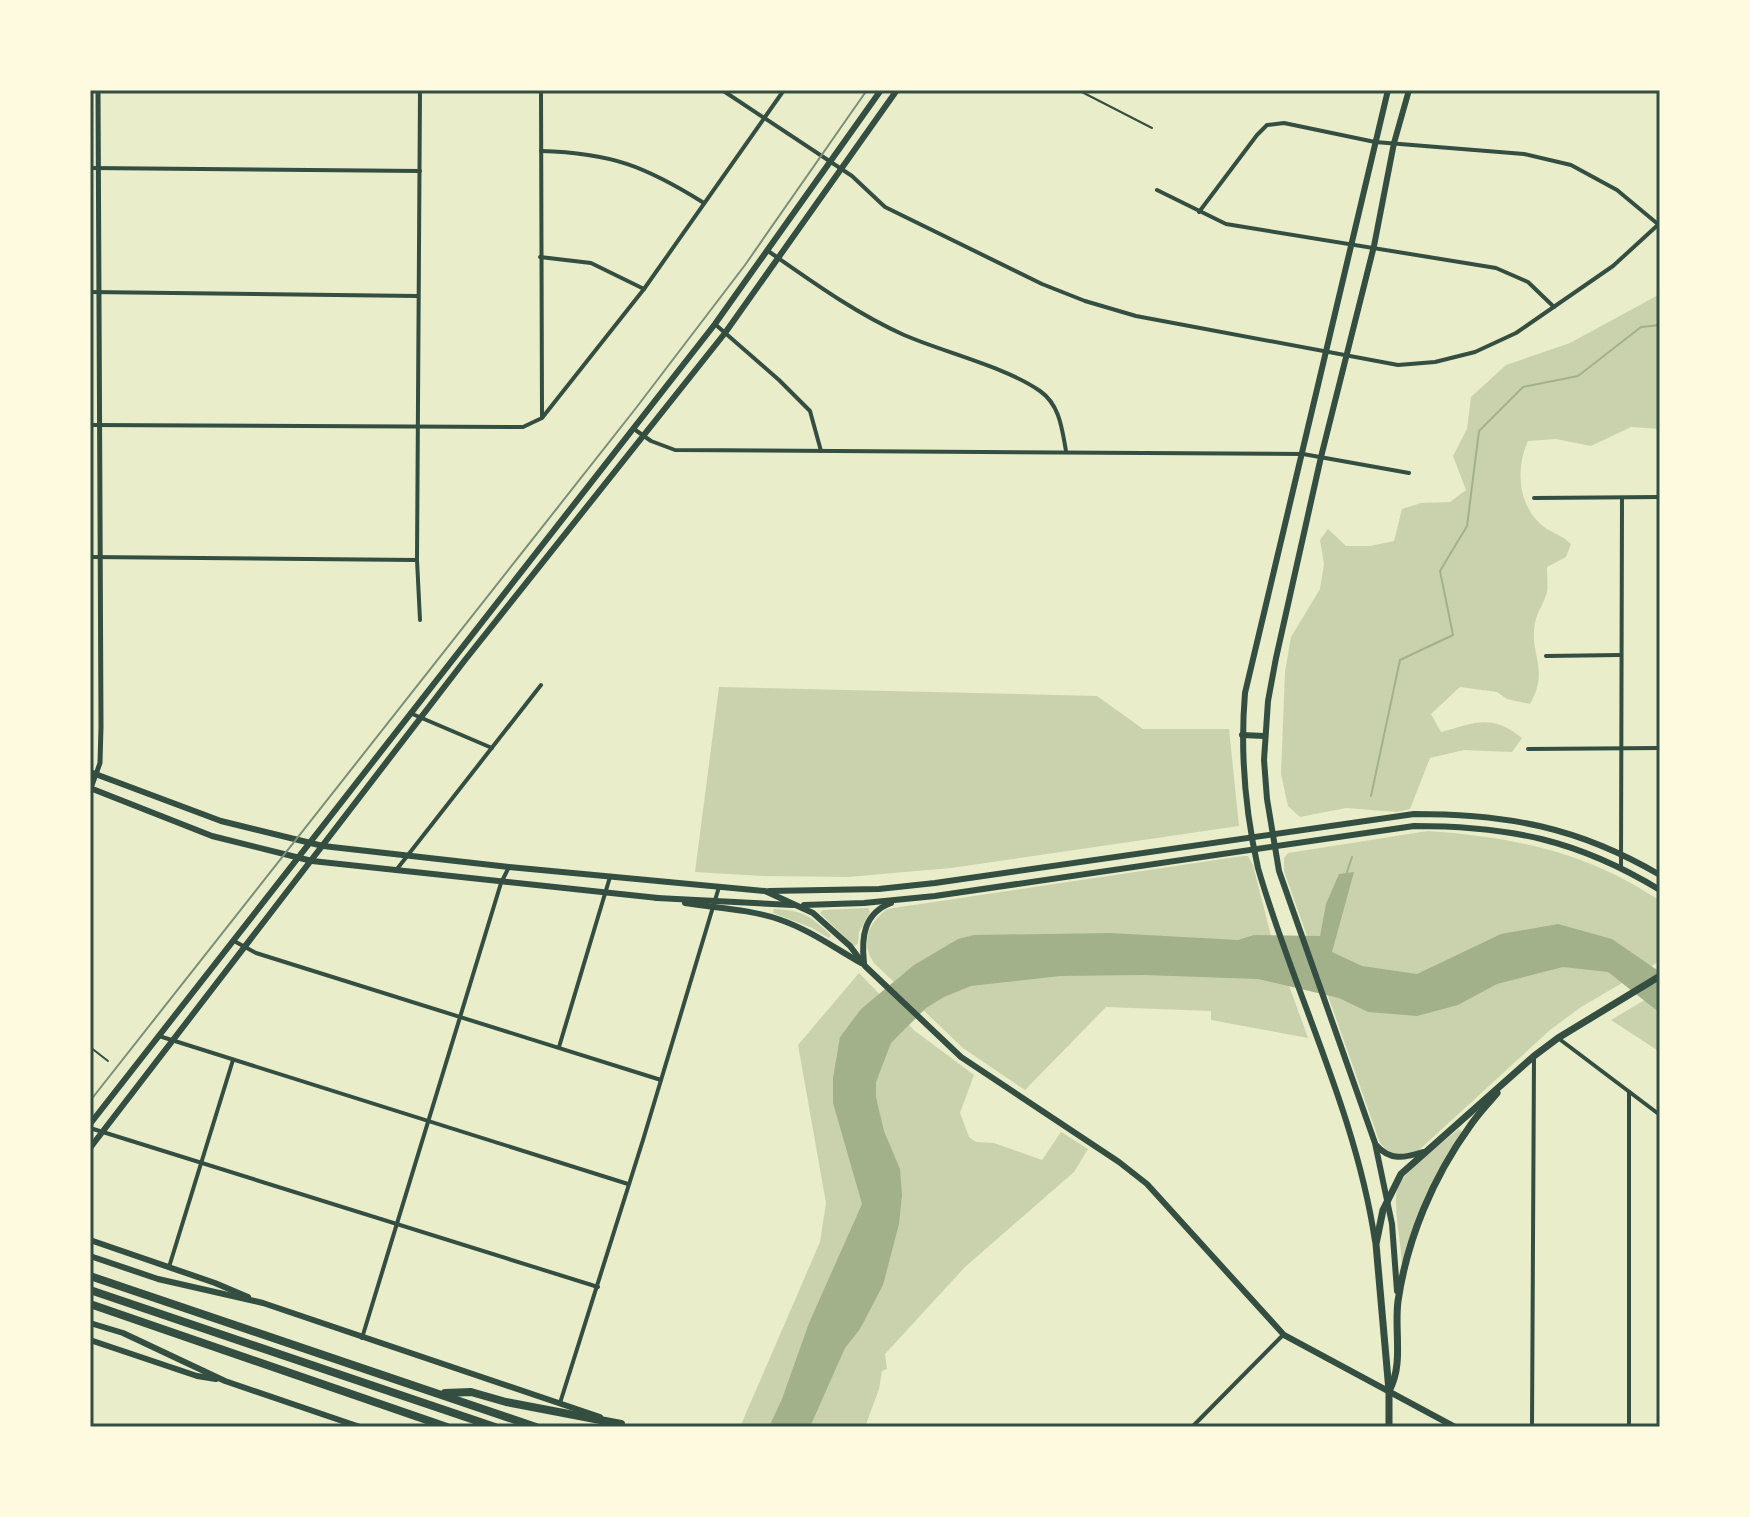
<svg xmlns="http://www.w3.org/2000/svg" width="1750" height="1517" font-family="Helvetica,sans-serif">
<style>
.green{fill:#cad2ad}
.water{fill:#a3b18a}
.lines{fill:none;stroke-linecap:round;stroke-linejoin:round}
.stream{stroke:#a3b18a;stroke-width:2}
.service{stroke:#344e41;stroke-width:2}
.minor{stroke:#344e41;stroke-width:4}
.tertiary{stroke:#344e41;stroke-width:5}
.secondary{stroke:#344e41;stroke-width:6}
.primary{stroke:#344e41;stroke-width:7}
.motorway{stroke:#344e41;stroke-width:8}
.rail{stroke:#7c8e77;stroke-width:2}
.neatline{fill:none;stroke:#344e41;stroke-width:3}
</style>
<rect width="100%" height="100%" fill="#e9edc9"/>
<g class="green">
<path d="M1660,294V429L1631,427L1591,446L1556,439L1528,441C1515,469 1518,507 1544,527C1553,533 1563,536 1571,544L1566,557L1547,567C1547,575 1548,585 1547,592C1544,603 1537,612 1535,623C1529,656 1550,669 1530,704L1507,699L1497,692L1460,687L1431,714L1441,732C1476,723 1491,713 1522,738L1512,752L1464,750L1430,758L1410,809L1397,812L1346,808L1300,817L1288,806L1281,774L1285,672L1291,637L1320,589L1324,564L1320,540L1328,529L1346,546H1370L1394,541L1402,509L1421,503L1450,502L1466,490L1453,456L1467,429L1471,397L1506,365L1570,343Z"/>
<path d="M719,687L1097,696L1143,729H1229L1239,826L951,868L848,877L763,876L695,872Z"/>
<path d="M1428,831C1513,837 1588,852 1660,901V961L1581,1007L1550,1030L1418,1151L1404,1155L1390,1153L1380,1143L1284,871V858L1288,853Z"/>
<path d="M1243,856H1248L1253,865L1271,936L1308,1038L1211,1020V1011L1106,1007L1025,1090L963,1048L874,963C860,942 868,924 887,909Z"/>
<path d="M868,908L870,912L859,932L858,944L854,946L820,913L823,910Z"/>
<path d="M774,909C803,910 810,916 831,935L829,938L812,928L773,913Z"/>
<path d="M859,973L915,1031L974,1075L960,1113L969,1137L976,1142L994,1143L1042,1160L1061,1132L1088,1149L1074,1172L965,1267L885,1354L887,1369L882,1371L879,1389L865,1427H740L820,1242L826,1203L798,1045Z"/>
<path d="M1660,991V1052L1611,1020Z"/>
<path d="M1459,1129L1462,1132L1442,1163L1402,1266C1402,1249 1393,1203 1397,1191C1403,1169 1441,1144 1459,1129Z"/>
</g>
<path class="water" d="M1354,872L1332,952L1362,966L1417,974L1501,934L1558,924L1612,939L1660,972V1013L1608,972L1563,967L1497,984L1458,1005L1417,1016L1368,1012L1339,998L1258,979L1144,975L1060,976L971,986L944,997L926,1008L891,1043L876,1082V1097L884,1131L900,1169L902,1195L899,1224L883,1285L860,1329L845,1348L810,1427H769L782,1399L809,1323L862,1204L833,1103V1078L840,1037L861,1009L914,965L958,939L974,935L1110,933L1238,940L1254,935L1320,936L1326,904L1339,874Z"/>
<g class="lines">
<g class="stream">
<path d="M1371,796L1400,660L1453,635L1440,571L1467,526L1479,431L1523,387L1578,376L1641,327L1660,325"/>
<path d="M1346,875L1352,857"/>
</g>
<g class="service">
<path d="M1078,90L1152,128"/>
<path d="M90,1047L108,1061"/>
</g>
<g class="minor">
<path d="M541,90L542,416"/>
<path d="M722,90L852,176L885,207L1042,284L1085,301L1136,316L1398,365L1435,362L1475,352L1516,333L1613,266L1660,223"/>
<path d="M541,151C611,153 645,166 704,203"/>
<path d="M90,168L420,171"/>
<path d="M1157,190L1226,224L1496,268L1528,282L1554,307"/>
<path d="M1199,212L1257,135L1267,125L1284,123L1375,142L1524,154L1571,165L1617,190L1659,225"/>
<path d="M768,251C811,281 855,313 904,335C943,352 1006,367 1040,391C1060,405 1062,429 1066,451"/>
<path d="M540,257L591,263L644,289"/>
<path d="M90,292L418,296"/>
<path d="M716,325L779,380L810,411L821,451"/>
<path d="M90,425L523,427L542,418L644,289L784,90"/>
<path d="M634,429L651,441L675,450L1303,454L1409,473"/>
<path d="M1534,498L1660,497"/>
<path d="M90,557L417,560"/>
<path d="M420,620L417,560L420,90"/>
<path d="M1546,656L1620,655"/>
<path d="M410,713L492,748"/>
<path d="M1528,749L1660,748"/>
<path d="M1621,867L1622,498"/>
<path d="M397,869L541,685"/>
<path d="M234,941L256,953L661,1080"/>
<path d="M159,1036L628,1184"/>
<path d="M1558,1038L1660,1115"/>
<path d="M559,1047L610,877"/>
<path d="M90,1128L598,1287"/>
<path d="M169,1267L233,1060"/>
<path d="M362,1338L501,883L509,867"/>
<path d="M560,1403L643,1140L719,887"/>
<path d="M1192,1427L1283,1335"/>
<path d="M1532,1427L1534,1057"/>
<path d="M1629,1427V1092"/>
</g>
<path class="tertiary" d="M90,791L100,763L101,727L98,90"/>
<g class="secondary">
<path d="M1242,735L1264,736"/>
<path d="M90,772L221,821L323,846L509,867L765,891L813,913L850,946L865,966L961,1057L1119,1162L1147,1184L1284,1335L1455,1427"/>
<path d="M90,788L212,836L312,861L658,898"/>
<path d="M769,891L879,889L935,883L1414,814C1508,814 1578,827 1660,875"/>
<path d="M657,898L793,905"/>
<path d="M685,903C715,908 748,909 778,919C808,929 833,947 861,963"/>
<path d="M804,905L864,903L935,896L1414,826C1510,826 1578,840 1660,890"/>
<path d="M864,963C861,937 864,913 891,903"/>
<path d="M90,1124L715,324L881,90"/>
<path d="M1376,1145C1390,1161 1404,1158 1423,1152"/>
<path d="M90,1148L465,660L725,333L897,90"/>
<path d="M90,1240L215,1283L248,1297"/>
<path d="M1375,1241C1356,1112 1294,993 1258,868C1245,810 1240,752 1245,693L1388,90"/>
<path d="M90,1256L158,1279L263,1303L600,1417"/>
<path d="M1397,1291L1392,1224L1375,1143L1279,871L1267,799L1264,760L1268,701L1276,658L1321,457L1374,246L1394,143L1409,90"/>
<path d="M90,1323L123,1333L225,1381L360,1427"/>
<path d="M90,1340L197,1376L216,1379"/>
</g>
<g class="primary">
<path d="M1389,1391C1404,1364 1394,1331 1398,1301C1407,1239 1433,1177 1470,1126C1478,1114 1488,1104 1497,1093"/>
<path d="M1389,1427V1391L1376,1244L1383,1210L1401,1174L1534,1056L1558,1038L1660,976"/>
</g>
<g class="motorway">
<path d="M90,1276L536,1427"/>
<path d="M90,1290L495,1427"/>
<path d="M90,1304L447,1427"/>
<path d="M445,1393L471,1392L506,1402L621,1424"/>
</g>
<path class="rail" d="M90,1101L636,408L745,265L867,90"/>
</g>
<rect width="1750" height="1517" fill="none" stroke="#fefae0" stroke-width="184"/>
<rect x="92" y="92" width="1566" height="1333" class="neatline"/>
</svg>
